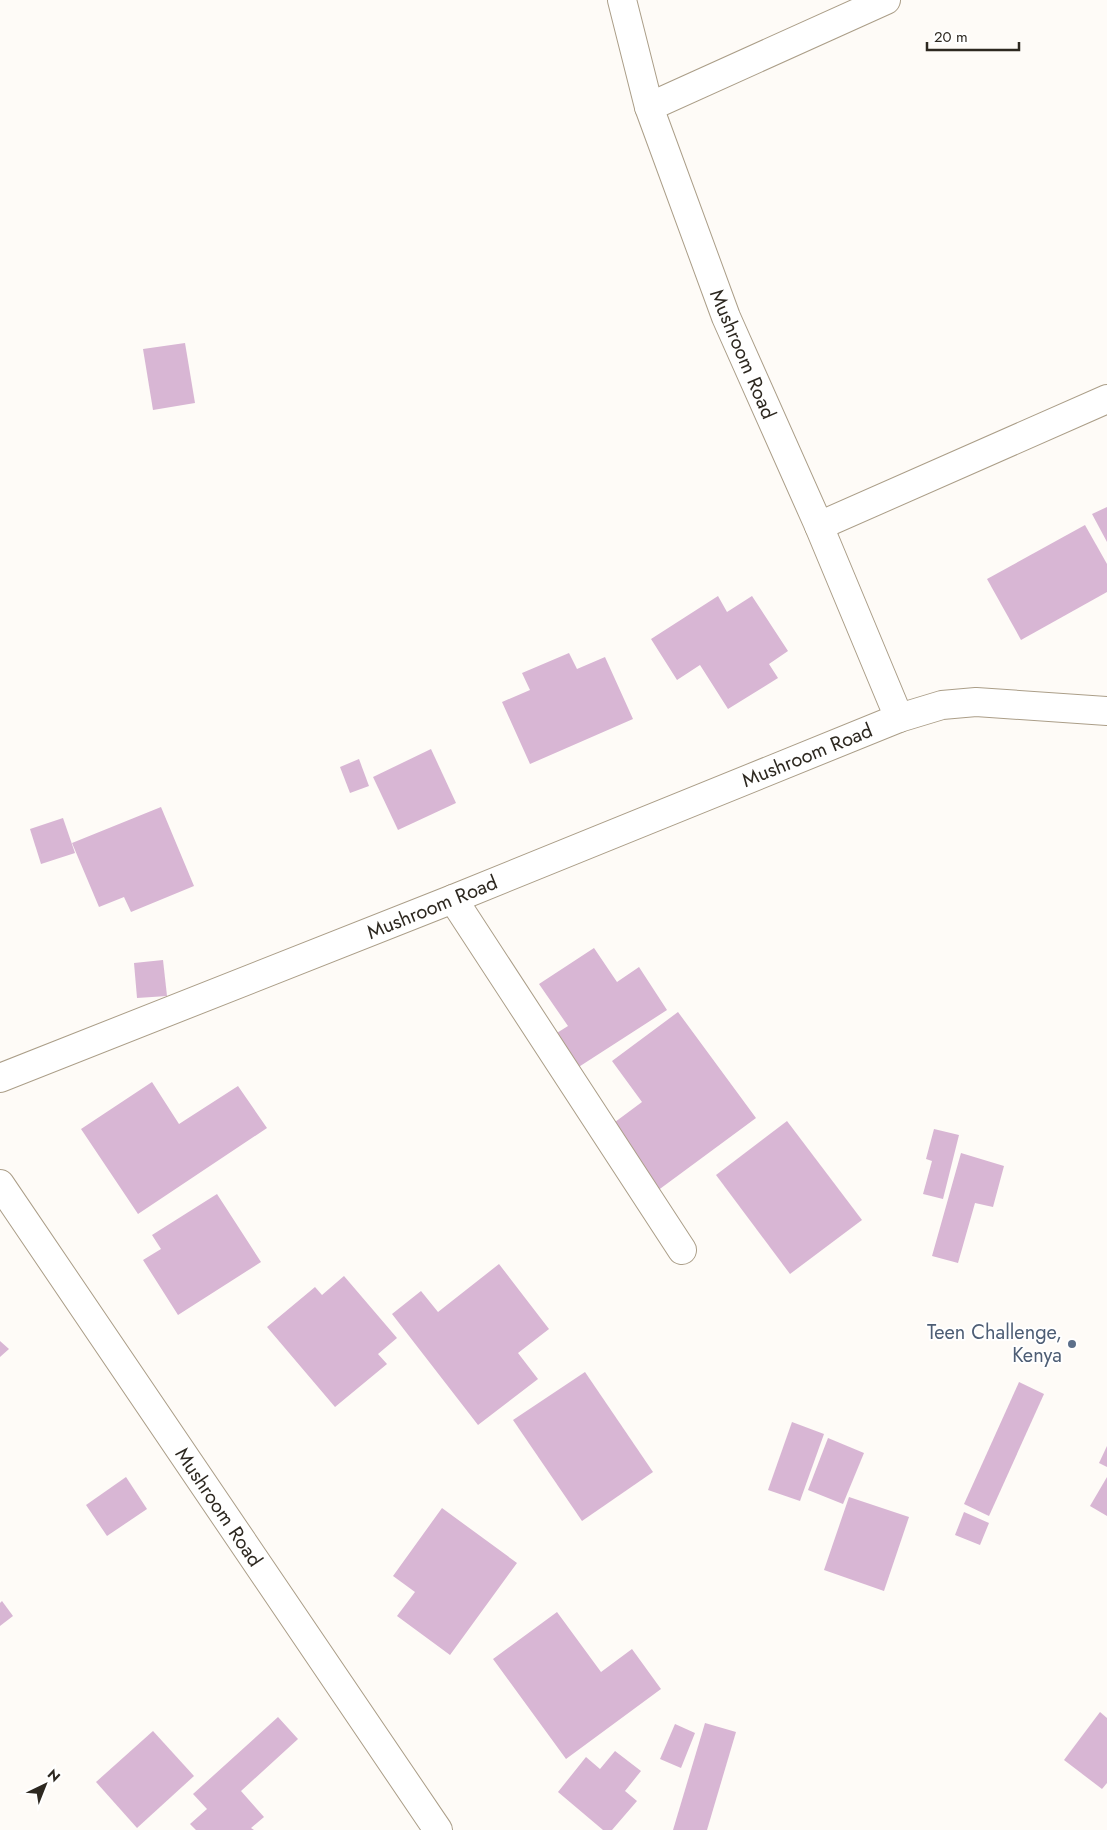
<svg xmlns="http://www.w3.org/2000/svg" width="1107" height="1830" font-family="Jost,sans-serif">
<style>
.building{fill:#d8b6d4}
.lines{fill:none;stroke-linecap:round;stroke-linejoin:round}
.minor-casing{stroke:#ab9e88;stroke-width:30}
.minor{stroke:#fff;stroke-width:28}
.service-dot{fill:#5c6f8a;stroke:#fff;stroke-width:2}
.labels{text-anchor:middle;stroke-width:4;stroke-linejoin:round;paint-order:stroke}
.street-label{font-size:20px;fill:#2d2820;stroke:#fff}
.service-label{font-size:20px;fill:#4e5e75;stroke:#fff;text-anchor:end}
</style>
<rect width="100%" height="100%" fill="#fefbf7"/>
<g class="building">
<path d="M185,343L195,403L153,410L143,349Z"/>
<path d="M1107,507V542L1092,514Z"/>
<path d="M1085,525L1107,564V592L1021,640L987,579Z"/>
<path d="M718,596L727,612L752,596L788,651L769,664L778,678L728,709L700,665L677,680L651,639Z"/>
<path d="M569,653L577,669L605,657L633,719L530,764L502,702L530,690L522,673Z"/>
<path d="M431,749L456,803L398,830L373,777Z"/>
<path d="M359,759L369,786L350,793L340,767Z"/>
<path d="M161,807L194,886L131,912L124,897L99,907L72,843Z"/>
<path d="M63,818L75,853L41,864L30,829Z"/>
<path d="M594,948L617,982L639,967L667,1010L574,1070L552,1036L568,1026L539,984Z"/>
<path d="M163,960L167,996L137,998L134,963Z"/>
<path d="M678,1012L756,1118L653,1194L611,1125L642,1102L612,1061Z"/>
<path d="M152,1082L179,1124L238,1086L267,1128L138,1214L81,1129Z"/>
<path d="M787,1121L862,1220L790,1274L716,1175Z"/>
<path d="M934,1129L959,1135L943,1199L923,1194L932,1161L926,1159Z"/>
<path d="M961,1153L1004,1166L993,1207L975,1203L958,1263L932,1256Z"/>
<path d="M217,1194L261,1262L178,1315L143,1260L161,1249L152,1235Z"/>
<path d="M499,1264L549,1329L518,1353L538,1379L478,1425L392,1314L421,1291L438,1312Z"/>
<path d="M344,1276L397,1338L378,1354L387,1364L335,1407L267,1327L315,1287L322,1295Z"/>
<path d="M0,1341L9,1349L0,1357Z"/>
<path d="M585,1372L653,1472L582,1521L513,1420Z"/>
<path d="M1019,1382L1044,1394L989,1516L964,1504Z"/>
<path d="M792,1422L824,1434L800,1501L768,1490Z"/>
<path d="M828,1438L864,1453L843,1504L808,1490Z"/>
<path d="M1107,1446V1467L1099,1463Z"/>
<path d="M126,1477L147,1509L107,1536L86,1505Z"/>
<path d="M1107,1477V1516L1090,1506Z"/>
<path d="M849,1497L909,1517L884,1591L824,1570Z"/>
<path d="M442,1508L517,1563L450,1655L397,1616L415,1592L393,1576Z"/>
<path d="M964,1512L989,1523L980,1545L955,1535Z"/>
<path d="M2,1601L13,1616L0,1626V1603Z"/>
<path d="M557,1612L601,1672L632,1649L661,1689L566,1759L493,1659Z"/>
<path d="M1100,1712L1107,1718V1783L1102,1789L1064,1760Z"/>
<path d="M278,1717L298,1739L241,1791L264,1817L251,1828L254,1830H196L190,1824L207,1809L193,1794Z"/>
<path d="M705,1723L736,1732L707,1830H673Z"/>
<path d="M675,1724L695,1733L681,1768L660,1759Z"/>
<path d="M153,1731L194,1776L137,1828L96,1782Z"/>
<path d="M615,1751L641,1771L625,1791L637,1801L612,1830H603L558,1792L586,1757L600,1769Z"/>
</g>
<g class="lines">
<defs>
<g id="minor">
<path d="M649,107L886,0"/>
<path d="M819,526L1107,399"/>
<path d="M899,718L942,705L976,702L1107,711"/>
<path d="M453,899L682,1250"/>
<path d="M0,1078L453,899L899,718L819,526L726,317L649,107L622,0"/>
<path d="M0,1184L438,1830"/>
</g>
</defs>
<use href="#minor" class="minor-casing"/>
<use href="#minor" class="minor"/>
</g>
<circle class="service-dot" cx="1072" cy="1344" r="5"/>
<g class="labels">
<g class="street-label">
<text transform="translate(743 354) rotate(67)" y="7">Mushroom Road</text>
<text transform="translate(807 755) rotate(-22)" y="7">Mushroom Road</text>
<text transform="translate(432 907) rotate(-22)" y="7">Mushroom Road</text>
<text transform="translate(219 1507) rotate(56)" y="7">Mushroom Road</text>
</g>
<g class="service-label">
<text x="1062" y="1339">Teen Challenge,<tspan x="1062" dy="23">Kenya</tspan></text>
</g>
</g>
<g transform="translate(45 1785) rotate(43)" stroke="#ffffff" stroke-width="4" paint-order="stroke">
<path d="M0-4L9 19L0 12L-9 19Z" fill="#2d2820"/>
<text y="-8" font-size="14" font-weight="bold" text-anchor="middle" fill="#2d2820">N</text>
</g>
<path d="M927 42v8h92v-8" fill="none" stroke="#2d2820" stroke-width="2.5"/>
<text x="934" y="42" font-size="15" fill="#2d2820" stroke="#ffffff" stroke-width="4" paint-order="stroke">20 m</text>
</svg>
